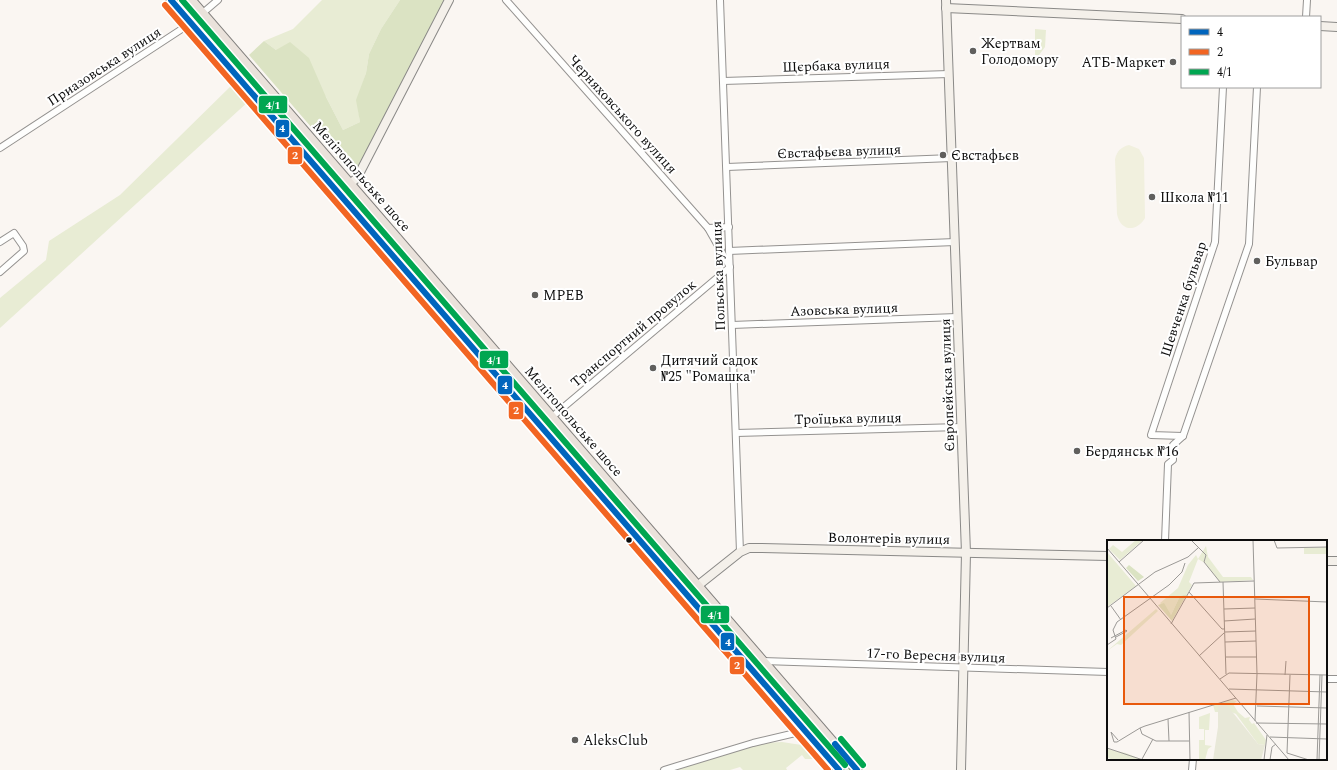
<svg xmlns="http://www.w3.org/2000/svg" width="1337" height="770" viewBox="0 0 1337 770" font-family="Spectral,serif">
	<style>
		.green { fill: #e8ecd4 }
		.forest { fill: #dbe3c3 }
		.pitch { fill: #f1f0de }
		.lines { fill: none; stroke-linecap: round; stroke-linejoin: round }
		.street-casing { stroke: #949290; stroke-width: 8 }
		.secondary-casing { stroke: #8a8987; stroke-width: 10 }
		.primary-casing { stroke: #817f7d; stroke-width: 11 }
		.street { stroke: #fefefd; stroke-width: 6 }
		.secondary { stroke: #f4f0ea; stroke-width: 8 }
		.primary { stroke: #eae2db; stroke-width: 9 }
		.bus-1-casing { stroke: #fff; stroke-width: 9 }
		.bus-2-casing { stroke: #fff; stroke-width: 9 }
		.bus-3-casing { stroke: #fff; stroke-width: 9 }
		.bus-1 { stroke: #0065bd; stroke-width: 6 }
		.bus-2 { stroke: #f26522; stroke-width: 6 }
		.bus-3 { stroke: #00a651; stroke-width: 6 }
		.poi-dot { fill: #605f5d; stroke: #fff; stroke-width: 1.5 }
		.bus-dot { fill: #0d0d0d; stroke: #fff; stroke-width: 1.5 }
		.labels { text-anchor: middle; stroke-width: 4; stroke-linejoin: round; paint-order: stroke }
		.poi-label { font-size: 14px; fill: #0d0d0d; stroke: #fff; text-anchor: start }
		.street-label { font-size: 14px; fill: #0d0d0d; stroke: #fff }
		.inset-road { fill: none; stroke: #9b9996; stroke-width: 1 }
		.view { fill: #e8590c; fill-opacity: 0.15; stroke: #e8590c; stroke-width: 2 }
		.inset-edge { fill: none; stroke: #0d0d0d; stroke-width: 2 }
		.line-badge { stroke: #fff; stroke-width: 1.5 }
		.badge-label { font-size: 11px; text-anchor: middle; font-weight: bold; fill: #fff }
	</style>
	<rect width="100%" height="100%" fill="#faf6f2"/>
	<g class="green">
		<polygon points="176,0 184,0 194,12 194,16 191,16"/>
		<polygon points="322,0 400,0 381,29 369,54 366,73 357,100 360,122 343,130 326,97 276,50 264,41 293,29"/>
		<polygon points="202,23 205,24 261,88 260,92 257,93 200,26"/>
		<polygon points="1035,29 1046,30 1045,47 1039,55 1035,55"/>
		<polygon points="234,83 250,100 0,328 0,298 46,260 49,241 120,195"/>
		<polygon points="265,96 268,97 311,145 341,181 340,185 337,185 262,99"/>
		<polygon points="348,193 352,193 473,334 472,337 470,338 347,197"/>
		<polygon points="483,348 486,348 516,383 516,387 512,388 481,352 481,350"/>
		<polygon points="519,391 523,391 544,415 544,419 540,419 519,395"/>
		<polygon points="548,423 551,424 685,579 685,583 682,583 546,427"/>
		<polygon points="696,593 699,594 809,720 808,724 805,725 694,597 694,595"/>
		<polygon points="824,738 852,770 844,770 821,743 821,739"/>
		<polygon points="782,742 808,746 817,752 817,757 815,759 805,759 802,755 786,768 787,770 743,770 740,767 730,770 676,770 763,743"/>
	</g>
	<polygon class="forest" points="400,0 446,0 356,171 349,171 249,55 264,41 276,50 290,42 309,58 326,97 343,130 360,122 356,100 366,73 369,54 381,29"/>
	<path class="pitch" d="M1129 145 1139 149 1144 158 1145 218C1136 233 1120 231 1117 214L1115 159C1117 151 1121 147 1129 145Z"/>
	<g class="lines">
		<g class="street-casing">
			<g id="street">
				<polyline points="506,0 708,228 729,227"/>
				<polyline points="720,0 740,552"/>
				<polyline points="1306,17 1307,0"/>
				<polyline points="723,81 949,74"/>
				<polyline points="0,148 191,23 218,0"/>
				<polyline points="727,167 952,158"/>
				<polyline points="0,242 14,233 23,246 24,251 0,272"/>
				<polyline points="729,251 955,242"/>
				<polyline points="732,325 957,317"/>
				<polyline points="540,427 730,267 708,228"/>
				<polyline points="736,433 961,427"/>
				<polyline points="1183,436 1151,435 1215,242 1223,87"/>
				<polyline points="1165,541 1168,464 1173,460 1173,445 1183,436 1249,244 1257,87"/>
				<polyline points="763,661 1108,672"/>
				<polyline points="1326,679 1337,679"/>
				<polyline points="664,770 753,743 821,727"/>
				<polyline points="1192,770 1193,759"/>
			</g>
		</g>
		<g class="secondary-casing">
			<g id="secondary">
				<polyline points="946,0 966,553 961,770"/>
				<polyline points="946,8 1182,19"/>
				<polyline points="1320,26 1337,27"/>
				<polyline points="339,193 357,178 449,0"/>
				<polyline points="1326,561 1337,561"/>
				<polyline points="686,595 740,552 749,548 760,548 1108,556"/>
			</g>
		</g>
		<g class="primary-casing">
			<g id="primary">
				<polyline points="171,0 636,537 839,770"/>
				<polyline points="191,0 857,770"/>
			</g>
		</g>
		<use href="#street" class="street"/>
		<use href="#secondary" class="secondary"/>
		<use href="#primary" class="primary"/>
		<g class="bus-1-casing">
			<g id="bus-1">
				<polyline points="171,0 839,770"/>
				<polyline points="835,744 857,770"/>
			</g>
		</g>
		<g class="bus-2-casing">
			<polyline id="bus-2" points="165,5 828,770"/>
		</g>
		<g class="bus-3-casing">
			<g id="bus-3">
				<polyline points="182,0 845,765"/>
				<polyline points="841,739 863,765"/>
			</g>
		</g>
		<use href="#bus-1" class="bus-1"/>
		<use href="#bus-2" class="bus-2"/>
		<use href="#bus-3" class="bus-3"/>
	</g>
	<g class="poi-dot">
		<circle cx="973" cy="51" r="4"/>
		<circle cx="1173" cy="62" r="4"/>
		<circle cx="943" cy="155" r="4"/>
		<circle cx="1152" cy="197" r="4"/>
		<circle cx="1257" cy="261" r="4"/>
		<circle cx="535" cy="295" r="4"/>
		<circle cx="653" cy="368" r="4"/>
		<circle cx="1077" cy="451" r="4"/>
		<circle cx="575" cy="740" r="4"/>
	</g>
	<circle class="bus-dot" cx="629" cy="540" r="3.5"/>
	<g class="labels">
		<g class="poi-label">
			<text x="981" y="48">Жертвам<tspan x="981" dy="16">Голодомору</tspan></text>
			<text x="1165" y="67" text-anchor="end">АТБ-Маркет</text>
			<text x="951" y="160">Євстафьєв</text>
			<text x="1160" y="202">Школа №11</text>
			<text x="1265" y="266">Бульвар</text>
			<text x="543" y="300">МРЕВ</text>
			<text x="661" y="365">Дитячий садок<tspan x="661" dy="16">№25 "Ромашка"</tspan></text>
			<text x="1085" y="456">Бердянськ №16</text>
			<text x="583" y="745">AleksClub</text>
		</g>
		<g class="street-label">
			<text transform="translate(836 65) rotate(-2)" y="5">Щєрбака вулиця</text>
			<text transform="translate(104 66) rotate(-33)" y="5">Приазовська вулиця</text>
			<text transform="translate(623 114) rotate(48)" y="5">Черняховського вулиця</text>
			<text transform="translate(839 151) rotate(-2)" y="5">Євстафьєва вулиця</text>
			<text transform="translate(362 176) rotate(49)" y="5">Мелітопольське шосе</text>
			<text transform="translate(718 276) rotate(-92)" y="5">Польська вулиця</text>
			<text transform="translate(1183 299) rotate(-72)" y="5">Шевченка бульвар</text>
			<text transform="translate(844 309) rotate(-2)" y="5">Азовська вулиця</text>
			<text transform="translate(633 333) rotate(-40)" y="5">Транспортний провулок</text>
			<text transform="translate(947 385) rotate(-92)" y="5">Європейська вулиця</text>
			<text transform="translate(848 418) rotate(-1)" y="5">Троїцька вулиця</text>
			<text transform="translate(574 421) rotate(49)" y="5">Мелітопольське шосе</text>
			<text transform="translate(889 538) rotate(1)" y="5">Волонтерів вулиця</text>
			<text transform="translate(936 655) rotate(2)" y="5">17-го Вересня вулиця</text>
		</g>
	</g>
	<g transform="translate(1107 540)">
		<rect width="220" height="220" fill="#faf6f2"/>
		<path d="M29 0H36L13 20 2 9 6 5 15 12ZM99 6 101 17 116 37H144L146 40 113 42 98 23 91 19 82 42 85 45 80 54 73 56 64 75 53 63 71 48 81 25 89 15 91 19ZM220 7V14H197V8ZM0 12 29 46 0 67ZM49 69 51 71 14 105 10 104 0 111ZM125 160 130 161 126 164 131 172 138 178 143 177 142 180 145 184 147 183 159 200 155 220 158 205 151 204 129 174 111 166V172H108L106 165ZM103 173 102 190H98V205L105 206 101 209 98 220H92V200H97V189H92V177ZM0 209 19 213 36 220H6L0 217Z" fill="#e8ecd4"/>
		<path d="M22 25 37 37 31 41 19 28ZM80 54 65 81 51 65 57 63 64 75 73 56Z" fill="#dbe3c3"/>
		<path d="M119 164 151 204 158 205 154 220H106L111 187V166Z" fill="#e8e8d8"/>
		<path class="inset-road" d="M84 0 99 15 97 22 113 42M146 0 150 134 148 181M167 0 170 8 220 7M0 8 182 220M12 22 37 0M116 42 119 134M82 52 115 89H118M148 59 220 62M4 66 14 80M0 68 48 32 81 17 91 8M117 69 148 68M117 81 148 79M64 84 87 43 147 41M118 92 149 91M4 98 19 90 20 91 9 97M118 102 149 101M0 105 9 99 6 90 10 82 62 45 75 32 78 23M92 116 117 93M119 117H150M178 135 179 121M113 139 122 133 220 135M122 149 220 152M150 166 220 168M82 172 83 220M61 179 62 201M149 183 220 184M33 188 35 194 49 201H82M163 197 220 199M11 200 4 192 7 202H10L33 188 38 186 129 158M0 208 36 220M180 213 183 135M180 213 202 220M35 219 46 199M157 220 160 195M163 220 165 207 169 204M210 220 213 135M212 220 215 135"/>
		<path class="view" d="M17 57H202V164H17Z"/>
		<rect width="220" height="220" class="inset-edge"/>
	</g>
	<g class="line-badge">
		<rect x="258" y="95" width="30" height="19" rx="4" fill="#00a651"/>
		<rect x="275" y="119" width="15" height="19" rx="4" fill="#0065bd"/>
		<rect x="287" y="146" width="16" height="19" rx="4" fill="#f26522"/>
		<rect x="479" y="350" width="30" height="19" rx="4" fill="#00a651"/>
		<rect x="497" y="375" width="16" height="20" rx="4" fill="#0065bd"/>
		<rect x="508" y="401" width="16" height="19" rx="4" fill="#f26522"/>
		<rect x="700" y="605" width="30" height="19" rx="4" fill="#00a651"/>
		<rect x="720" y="632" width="15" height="19" rx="4" fill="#0065bd"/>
		<rect x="729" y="656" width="16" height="19" rx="4" fill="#f26522"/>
	</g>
	<g class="badge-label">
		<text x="273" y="109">4/1</text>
		<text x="282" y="132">4</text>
		<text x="295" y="159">2</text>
		<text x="494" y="364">4/1</text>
		<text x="505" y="389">4</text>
		<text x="516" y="414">2</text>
		<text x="715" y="619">4/1</text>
		<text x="728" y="646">4</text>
		<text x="737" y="669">2</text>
	</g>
	<rect x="1181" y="16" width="140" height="72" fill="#ffffff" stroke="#9e9e9e"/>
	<rect x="1189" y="29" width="20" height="6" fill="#0065bd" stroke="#9e9e9e"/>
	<text x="1217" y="36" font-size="12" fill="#0d0d0d">4</text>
	<rect x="1189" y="49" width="20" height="6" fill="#f26522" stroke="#9e9e9e"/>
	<text x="1217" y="56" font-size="12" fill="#0d0d0d">2</text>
	<rect x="1189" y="69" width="20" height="6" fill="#00a651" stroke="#9e9e9e"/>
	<text x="1217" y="76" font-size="12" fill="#0d0d0d">4/1</text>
</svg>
